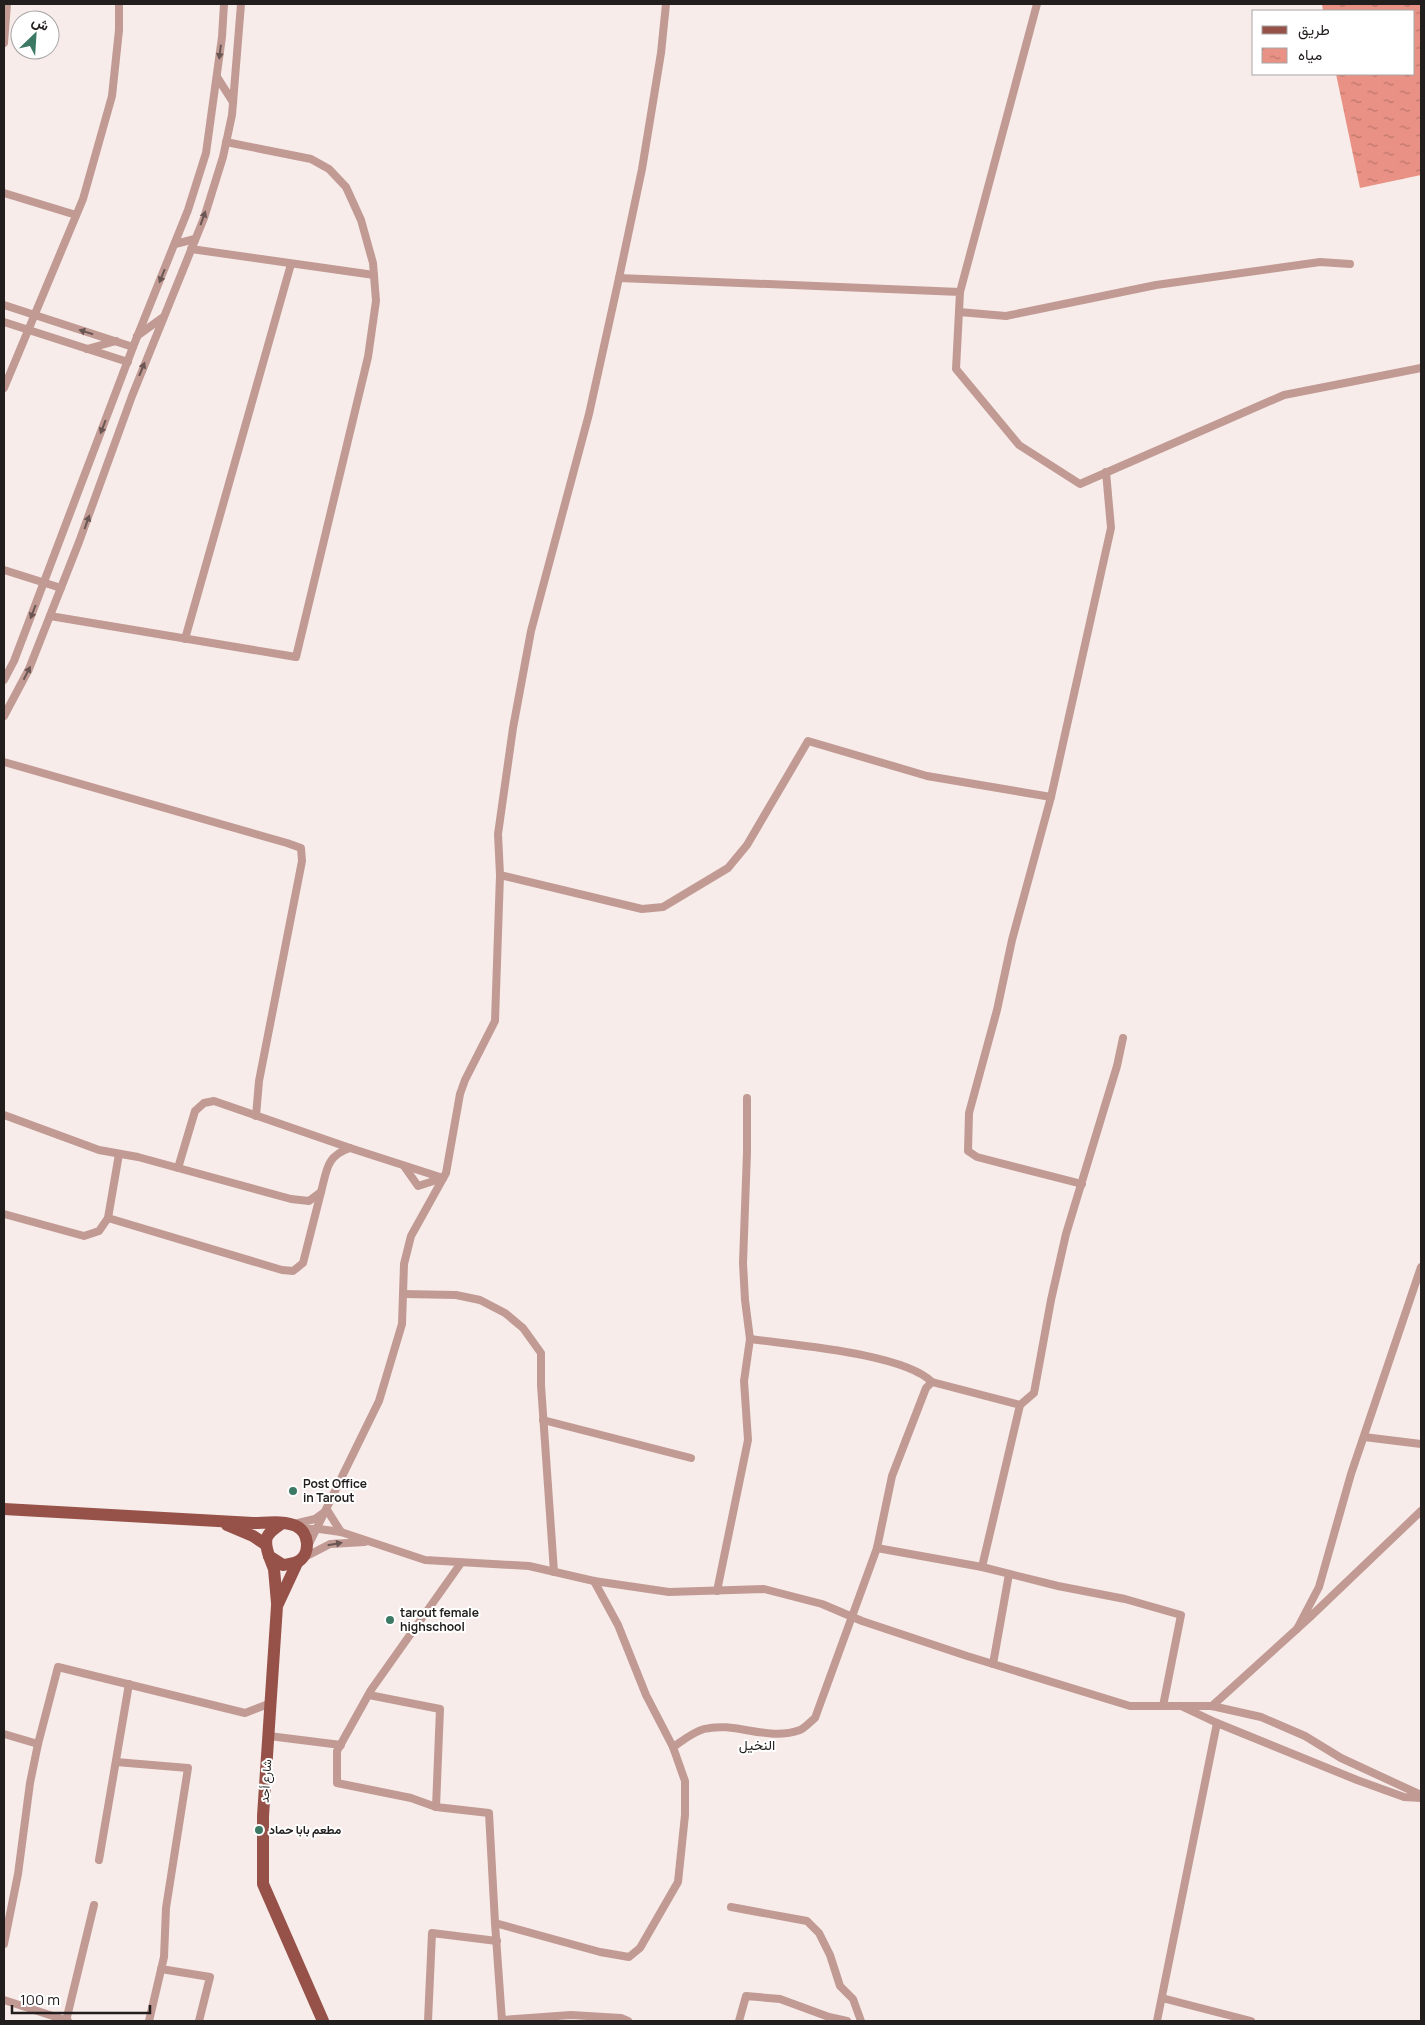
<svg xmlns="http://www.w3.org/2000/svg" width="1425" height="2025" viewBox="0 0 1425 2025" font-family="Manrope,Vazirmatn,sans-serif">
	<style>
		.water { fill: url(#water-ripples) }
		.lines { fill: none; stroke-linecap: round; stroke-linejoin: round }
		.minor { stroke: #c29a94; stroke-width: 8 }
		.primary { stroke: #965249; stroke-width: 12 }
		.oneway { fill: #6a5653 }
		.poi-dot { fill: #3c7965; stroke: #fff; stroke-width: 2 }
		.labels { text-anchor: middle; stroke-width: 4; stroke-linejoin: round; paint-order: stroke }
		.poi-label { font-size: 12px; font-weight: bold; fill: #221e1d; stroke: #fff; text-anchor: start }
		.street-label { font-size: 12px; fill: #221e1d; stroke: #fff }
		.neighbourhood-label { font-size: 14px; fill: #221e1d; stroke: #fff }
	</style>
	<defs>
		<pattern id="water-ripples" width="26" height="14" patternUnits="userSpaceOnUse" patternTransform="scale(1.25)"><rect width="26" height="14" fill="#e99184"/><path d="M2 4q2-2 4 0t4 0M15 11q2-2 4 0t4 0" fill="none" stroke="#bc766b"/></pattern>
	</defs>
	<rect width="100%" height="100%" fill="#f7ecea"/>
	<polygon class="water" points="1322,4 1421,4 1421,175 1360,188 1336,74 1414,74 1414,11 1323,11"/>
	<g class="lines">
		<g class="minor">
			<polyline points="4,43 7,4"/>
			<polyline points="217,77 233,102"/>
			<polyline points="4,193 76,215"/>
			<polyline points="175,244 195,239"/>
			<polyline points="191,249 374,275"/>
			<polyline points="619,278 960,292 956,369 1019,445 1080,484 1284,395 1421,368"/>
			<polyline points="960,292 1037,4"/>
			<polyline points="4,305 133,347"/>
			<polyline points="959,312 1006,316 1156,285 1320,262 1350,264"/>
			<polyline points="4,322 128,362"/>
			<polyline points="137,336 162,318"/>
			<polyline points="87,349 116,341"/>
			<polyline points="4,388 83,199 112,96 119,30 119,4"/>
			<polyline points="4,570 61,588"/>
			<polyline points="50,616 296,657 368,357 376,301 373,263 361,220 346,187 329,169 311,159 226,142"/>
			<polyline points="185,639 291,264"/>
			<polyline points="4,680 14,661 133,347 188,210 206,153 222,37 224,4"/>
			<polyline points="4,716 29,669 79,542 132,396 204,218 223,157 232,115 241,4"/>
			<polyline points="4,762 287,843 301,848 302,861 259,1081 256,1116"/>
			<polyline points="1051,797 1012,940 997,1010 969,1113 968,1151 977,1157 1082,1184"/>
			<polyline points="500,875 642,909 663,907 728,868 747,845 808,741 927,776 1051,797 1111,528 1106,472"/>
			<path d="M4 1115 99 1150 138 1157 291 1199 309 1201 321 1192C327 1170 326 1156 350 1148L443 1178"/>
			<polyline points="404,1166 418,1186 443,1178"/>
			<polyline points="178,1168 195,1111 204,1103 214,1101 350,1148"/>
			<polyline points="4,1214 84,1236 99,1231 108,1218 119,1154"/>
			<polyline points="108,1218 282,1270 293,1271 303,1263 321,1192"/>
			<polyline points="403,1294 456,1295 480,1300 505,1313 523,1328 541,1353 541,1385 554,1572"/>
			<path d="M750 1339C792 1345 903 1353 932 1382"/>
			<polyline points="1020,1405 1034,1393 1051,1300 1066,1234 1117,1066 1123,1038"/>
			<polyline points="543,1420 691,1458"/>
			<polyline points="1364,1437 1421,1444"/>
			<polyline points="327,1510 341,1532"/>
			<polyline points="294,1524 315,1519 326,1511"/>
			<polyline points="301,1529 319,1529 341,1532 425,1560 529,1566 594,1581 669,1592 764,1589 822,1604 862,1621 967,1656 1130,1706 1212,1706 1261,1717 1305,1736 1341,1758 1421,1795"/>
			<polyline points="308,1546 379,1401 402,1324 404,1264 411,1236 446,1173 460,1094 465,1080 495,1021 500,875 498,834 513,728 531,631 589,414 619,278 642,169 661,53 666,4"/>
			<polyline points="877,1548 982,1567"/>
			<polyline points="303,1558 330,1544 365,1542"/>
			<polyline points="461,1563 371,1690 337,1751 337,1783 411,1798 436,1807 489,1813 495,1923 600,1952 629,1957 640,1948 678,1882 685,1815 685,1781 673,1747 646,1695 618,1625 594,1581"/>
			<polyline points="717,1591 748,1440 744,1381 750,1339 745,1300 743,1263 747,1152 747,1098"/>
			<polyline points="1297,1629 1319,1587 1351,1474 1421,1267"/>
			<polyline points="993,1664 1009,1574"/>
			<polyline points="369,1695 440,1709 436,1807"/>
			<polyline points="1212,1706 1309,1618 1421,1511"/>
			<polyline points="1217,1723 1357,1780 1404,1797 1421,1798"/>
			<polyline points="4,1734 38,1744"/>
			<polyline points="269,1736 341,1745"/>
			<path d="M673 1747C682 1741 693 1732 704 1729 736 1721 767 1742 800 1730 805 1728 810 1722 815 1718L877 1548 892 1476 926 1388 932 1382 1020 1405 982 1567 1058 1586 1125 1599 1181 1615 1163 1706"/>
			<polyline points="116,1762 188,1768 166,1908 164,1957 149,2021"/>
			<polyline points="99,1860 129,1684"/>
			<polyline points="731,1907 807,1921 819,1933 830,1955 840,1986 853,1999 861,2021"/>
			<polyline points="495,1923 502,2021"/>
			<polyline points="4,1944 18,1874 30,1783 38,1744 58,1667 245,1713 271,1703"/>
			<polyline points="161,1969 210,1977 199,2021"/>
			<polyline points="1162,1998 1251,2021"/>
			<polyline points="4,2000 68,2021"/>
			<polyline points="502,2020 571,2015 621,2018 628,2021"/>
			<polyline points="66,2021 94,1905"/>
			<polyline points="428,2021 432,1933 497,1941"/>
			<polyline points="739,2021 746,1996 780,1999 829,2017 847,2021"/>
			<polyline points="1157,2021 1217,1723 1181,1706"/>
		</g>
		<g class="primary">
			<path d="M4 1509 253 1523C265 1523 285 1520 296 1526 309 1532 311 1553 299 1561 294 1564 288 1564 283 1565L269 1556C263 1538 266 1534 281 1524"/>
			<polyline points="227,1525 253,1536 265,1544"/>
			<polyline points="269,1556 274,1569 277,1603"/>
			<polyline points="297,1563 277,1606 263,1816 263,1884 323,2021"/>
		</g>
	</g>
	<defs><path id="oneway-solid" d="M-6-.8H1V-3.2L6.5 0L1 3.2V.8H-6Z" transform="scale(1.25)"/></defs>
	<g class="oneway">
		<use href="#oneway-solid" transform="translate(220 52) rotate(97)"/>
		<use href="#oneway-solid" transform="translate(203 218) rotate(-70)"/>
		<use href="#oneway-solid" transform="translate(162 276) rotate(112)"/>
		<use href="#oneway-solid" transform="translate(86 332) rotate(-162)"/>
		<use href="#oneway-solid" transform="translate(142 369) rotate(-68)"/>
		<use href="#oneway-solid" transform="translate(103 427) rotate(111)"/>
		<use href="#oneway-solid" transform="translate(87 522) rotate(-70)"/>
		<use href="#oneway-solid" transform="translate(33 612) rotate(111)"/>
		<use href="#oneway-solid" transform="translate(27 673) rotate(-63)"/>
		<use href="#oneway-solid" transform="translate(335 1544) rotate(-10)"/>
	</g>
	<g class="poi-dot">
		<circle cx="293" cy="1491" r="5"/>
		<circle cx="390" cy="1620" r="5"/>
		<circle cx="259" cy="1830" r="5"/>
	</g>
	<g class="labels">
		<g class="poi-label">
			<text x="303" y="1488">Post Office<tspan x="303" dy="14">in Tarout</tspan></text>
			<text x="400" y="1617">tarout female<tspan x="400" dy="14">highschool</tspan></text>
			<text x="269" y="1834">مطعم بابا حماد</text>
		</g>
		<g class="street-label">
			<text transform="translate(266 1781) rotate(-86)" y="4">شارع أحد</text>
		</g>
		<g class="neighbourhood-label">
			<text x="757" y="1750">النخيل</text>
		</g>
	</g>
	<rect width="1425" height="2025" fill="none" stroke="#221e1d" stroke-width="10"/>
	<rect x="1252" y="10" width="162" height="65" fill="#ffffff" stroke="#a7a5a5"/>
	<rect x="1262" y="26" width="25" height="8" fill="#965249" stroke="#a7a5a5"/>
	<text x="1298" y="35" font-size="15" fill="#221e1d">طريق</text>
	<rect x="1262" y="48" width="25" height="15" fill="url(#water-ripples)" stroke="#a7a5a5"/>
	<text x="1298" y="60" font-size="15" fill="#221e1d">مياه</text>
	<g transform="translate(35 35) rotate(25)"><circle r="24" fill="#ffffff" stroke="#a7a5a5"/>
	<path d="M0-4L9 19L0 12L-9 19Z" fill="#3c7965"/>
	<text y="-8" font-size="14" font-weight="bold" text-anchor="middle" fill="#221e1d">ش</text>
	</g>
	<path d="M12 2005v8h138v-8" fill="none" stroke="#221e1d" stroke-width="2.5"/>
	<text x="20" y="2005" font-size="15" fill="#221e1d" stroke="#ffffff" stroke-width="4" paint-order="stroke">100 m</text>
</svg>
